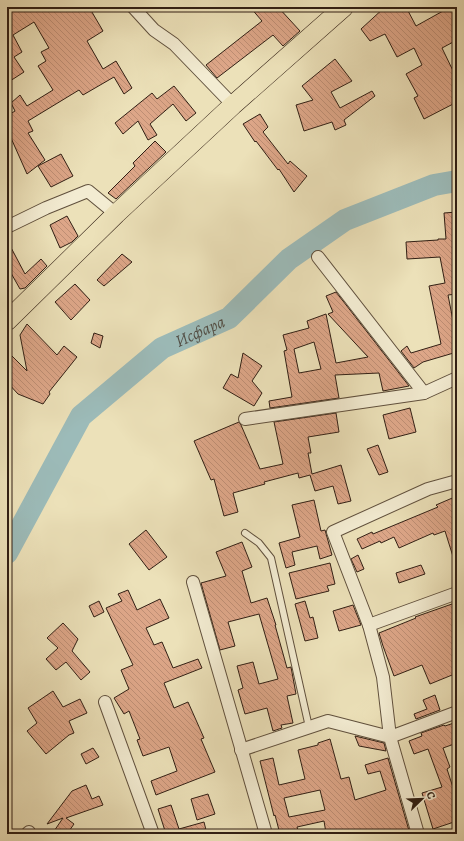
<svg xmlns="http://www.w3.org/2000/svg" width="464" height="841" viewBox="0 0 464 841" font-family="Alegreya,serif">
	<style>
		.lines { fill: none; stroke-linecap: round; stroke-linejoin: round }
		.river { stroke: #9cbbb9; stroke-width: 22 }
		.building { fill: url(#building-back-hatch); stroke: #311f14; fill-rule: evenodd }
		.service-casing { stroke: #60503d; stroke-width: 8 }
		.minor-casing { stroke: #60503d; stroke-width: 14 }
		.primary-casing { stroke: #311f14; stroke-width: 20 }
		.service { stroke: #f3ecd2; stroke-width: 6 }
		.minor { stroke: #f3ecd2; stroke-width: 12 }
		.primary { stroke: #ece1b9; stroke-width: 19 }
		.labels { text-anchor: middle; stroke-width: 3.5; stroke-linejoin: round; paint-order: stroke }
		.water-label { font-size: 17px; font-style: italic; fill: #514e46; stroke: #f3ecd2 }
	</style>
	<defs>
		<pattern id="building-back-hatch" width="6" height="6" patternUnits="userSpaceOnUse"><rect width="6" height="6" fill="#dda688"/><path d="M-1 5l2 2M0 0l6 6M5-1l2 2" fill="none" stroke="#be8e74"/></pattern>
	</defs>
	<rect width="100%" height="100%" fill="#ece1b9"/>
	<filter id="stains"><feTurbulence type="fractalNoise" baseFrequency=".005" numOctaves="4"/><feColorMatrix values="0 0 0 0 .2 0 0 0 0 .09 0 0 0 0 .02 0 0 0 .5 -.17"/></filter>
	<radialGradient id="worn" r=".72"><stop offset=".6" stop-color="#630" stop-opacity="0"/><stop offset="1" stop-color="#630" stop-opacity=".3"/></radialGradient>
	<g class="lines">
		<path class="river" id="s1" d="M7 553 81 416 162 348 229 318 289 259 345 220 434 185 457 181"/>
	</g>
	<g class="building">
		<polygon points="7,7 89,7 103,31 87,41 103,69 116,61 132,88 124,94 114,77 83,95 79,90 28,121 33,131 28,133 45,160 27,174 7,129 7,116 15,111 11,103 20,95 27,106 53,90 38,66 46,61 41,52 49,48 34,22 13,35 22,52 14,57 24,72 7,83"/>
		<polygon points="250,7 278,7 300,31 283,46 273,35 217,78 206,65 262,21"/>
		<polygon points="385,7 406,7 416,26 443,11 457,7 457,40 442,48 457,79 457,102 424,119 414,98 418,96 406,74 422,65 414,48 397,57 385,34 370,41 361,29"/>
		<polygon points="335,59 352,81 331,92 340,108 372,91 375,96 344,120 346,125 335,130 332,122 304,131 296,105 313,100 302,86"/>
		<polygon points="174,86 196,113 186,121 173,104 150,124 157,135 148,140 138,121 123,134 115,123 152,93 157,99"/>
		<polygon points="260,114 268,127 263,132 288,164 290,161 307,176 294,192 279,169 278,170 256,141 255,142 243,124"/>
		<polygon points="155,141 166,152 116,199 108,193 135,166 133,163"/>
		<polygon points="61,154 73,176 51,187 38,166"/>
		<polygon points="457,212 457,250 453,250 457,269 457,294 448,295 456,336 453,336 457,352 423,362 414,368 401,351 407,346 411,353 441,344 429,286 445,283 440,257 407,259 406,242 438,240 438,239 446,239 444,213"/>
		<polygon points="67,216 78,236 72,242 60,248 50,225"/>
		<polygon points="7,240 25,274 41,259 47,266 25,288 20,289 7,266"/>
		<polygon points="122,254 132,262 104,286 97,280"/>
		<polygon points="75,284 90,300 71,320 55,302"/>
		<path d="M336 292 409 386 383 391 379 373 335 375 339 398 270 408 269 401 292 397 284 351 287 350 283 335 309 328 307 321 326 314 336 363 368 357 328 314 333 312 326 296ZM314 342 321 369 299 373 294 349Z"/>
		<polygon points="27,324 57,355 64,346 77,357 49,392 50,394 43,404 18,394 7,382 7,351 27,371 20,335"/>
		<polygon points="94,333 103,336 100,348 91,343"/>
		<polygon points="243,353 262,366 252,381 262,393 254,406 223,388 231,374 238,378"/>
		<polygon points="410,408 416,432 389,439 383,415"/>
		<polygon points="336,413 339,432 308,437 311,453 308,453 312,474 341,465 351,501 338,504 333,486 315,491 310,475 299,478 298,473 264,482 265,484 233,493 238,512 224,516 214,479 211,480 194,441 239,422 241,425 260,469 283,464 274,422"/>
		<polygon points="378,445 388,472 379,475 367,449"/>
		<polygon points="457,496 457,562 455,563 445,531 434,535 433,533 399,548 394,537 381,543 380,541 362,549 357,539 372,532 373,534 438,507 436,505"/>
		<polygon points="314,500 321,531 325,530 332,555 320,559 317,546 292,552 295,565 286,568 279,543 300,537 292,505"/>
		<polygon points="146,530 167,557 149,570 129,544"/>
		<polygon points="242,542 252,567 242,571 251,603 267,598 276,625 275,625 287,668 291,667 296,694 287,696 293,723 281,725 282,728 273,731 267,708 245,714 238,690 243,688 237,666 253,662 259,684 278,679 259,614 228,622 235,646 220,650 201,583 226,576 216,552"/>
		<polygon points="358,555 364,569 357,572 351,559"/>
		<polygon points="330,563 335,584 327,586 329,591 296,599 289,573"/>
		<polygon points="421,565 425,574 399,583 396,573"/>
		<polygon points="128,590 137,610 160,599 169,618 146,628 154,645 162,642 173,668 198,659 202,668 164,683 174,708 188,702 204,738 201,739 215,772 156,795 151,781 177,771 169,747 143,756 137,740 140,739 129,711 124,714 114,698 129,689 121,670 133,665 106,608 122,601 118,594"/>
		<polygon points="99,601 104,612 94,617 89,606"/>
		<polygon points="305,601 310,618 313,617 318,638 305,641 295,604"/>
		<polygon points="452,604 454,608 457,606 457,673 430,684 422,665 394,676 383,646 379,633 416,618 415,617"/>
		<polygon points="353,605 361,625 339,631 333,611"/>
		<polygon points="63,623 78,639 72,651 90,672 81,680 66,662 56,670 46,659 58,648 47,638"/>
		<polygon points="53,691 63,707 80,699 87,713 69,721 74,733 69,735 46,754 27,731 37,723 28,708"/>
		<polygon points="435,695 440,710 416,719 414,714 427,709 423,700"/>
		<polygon points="457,722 457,743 443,748 450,767 447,769 457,800 457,821 433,829 422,793 442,787 428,749 414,754 409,741 422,736 421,733 444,725 445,726"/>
		<polygon points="355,736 384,743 386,751 359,746"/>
		<path d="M330 739 341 779 349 777 355 800 386 790 380 771 368 774 365 765 388 758 410 834H338L337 830 326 833 324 821 297 827 299 834H280L275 815 274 816 260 761 273 758 279 785 305 779 298 750 318 745V743ZM320 790 325 810 289 817 284 798Z"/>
		<polygon points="93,748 99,757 86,764 81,754"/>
		<polygon points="86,785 92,799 99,796 103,805 66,818 74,824 67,834 52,834 63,818 47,824 72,791"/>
		<polygon points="208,794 215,814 197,820 191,799"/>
		<polygon points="171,805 179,829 204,822 207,834 166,834 158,809"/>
	</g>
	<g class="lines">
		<g class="service-casing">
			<polyline id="service" points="245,533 259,543 271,558 309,727"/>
		</g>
		<g class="minor-casing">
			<g id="minor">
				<polyline points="133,7 154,30 174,44 233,105"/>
				<polyline points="7,227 46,208 88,191 116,214"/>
				<polyline points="318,257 424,393"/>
				<polyline points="245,419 424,393 457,378"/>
				<polyline points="457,481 428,489 333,532 369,625 383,677 390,737 457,712"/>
				<polyline points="193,582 266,834"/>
				<polyline points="369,625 457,593"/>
				<polyline points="105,702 153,834"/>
				<polyline points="241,750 328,721 390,737 418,834"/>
				<polyline points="27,834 29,832"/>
			</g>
		</g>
		<g class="primary-casing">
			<polyline id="primary" points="7,321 116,214 233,105 344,7"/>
		</g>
		<use href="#service" class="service"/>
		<use href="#minor" class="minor"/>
		<use href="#primary" class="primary"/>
	</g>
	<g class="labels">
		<g class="water-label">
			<text dy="6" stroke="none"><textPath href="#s1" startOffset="303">Исфара</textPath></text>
		</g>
	</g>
	<rect width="464" height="841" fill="none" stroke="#ece1b9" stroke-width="24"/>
	<rect x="8" y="8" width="448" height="825" fill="none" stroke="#311f14" stroke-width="2"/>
	<rect x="12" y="12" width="440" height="817" fill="none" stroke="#311f14"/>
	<g transform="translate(422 799) rotate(67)" stroke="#f3ecd2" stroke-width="3" paint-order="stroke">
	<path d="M0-3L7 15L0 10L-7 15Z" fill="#311f14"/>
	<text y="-6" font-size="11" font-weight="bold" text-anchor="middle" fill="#311f14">С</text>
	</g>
	<rect width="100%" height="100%" filter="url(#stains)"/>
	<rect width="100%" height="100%" fill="url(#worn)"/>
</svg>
